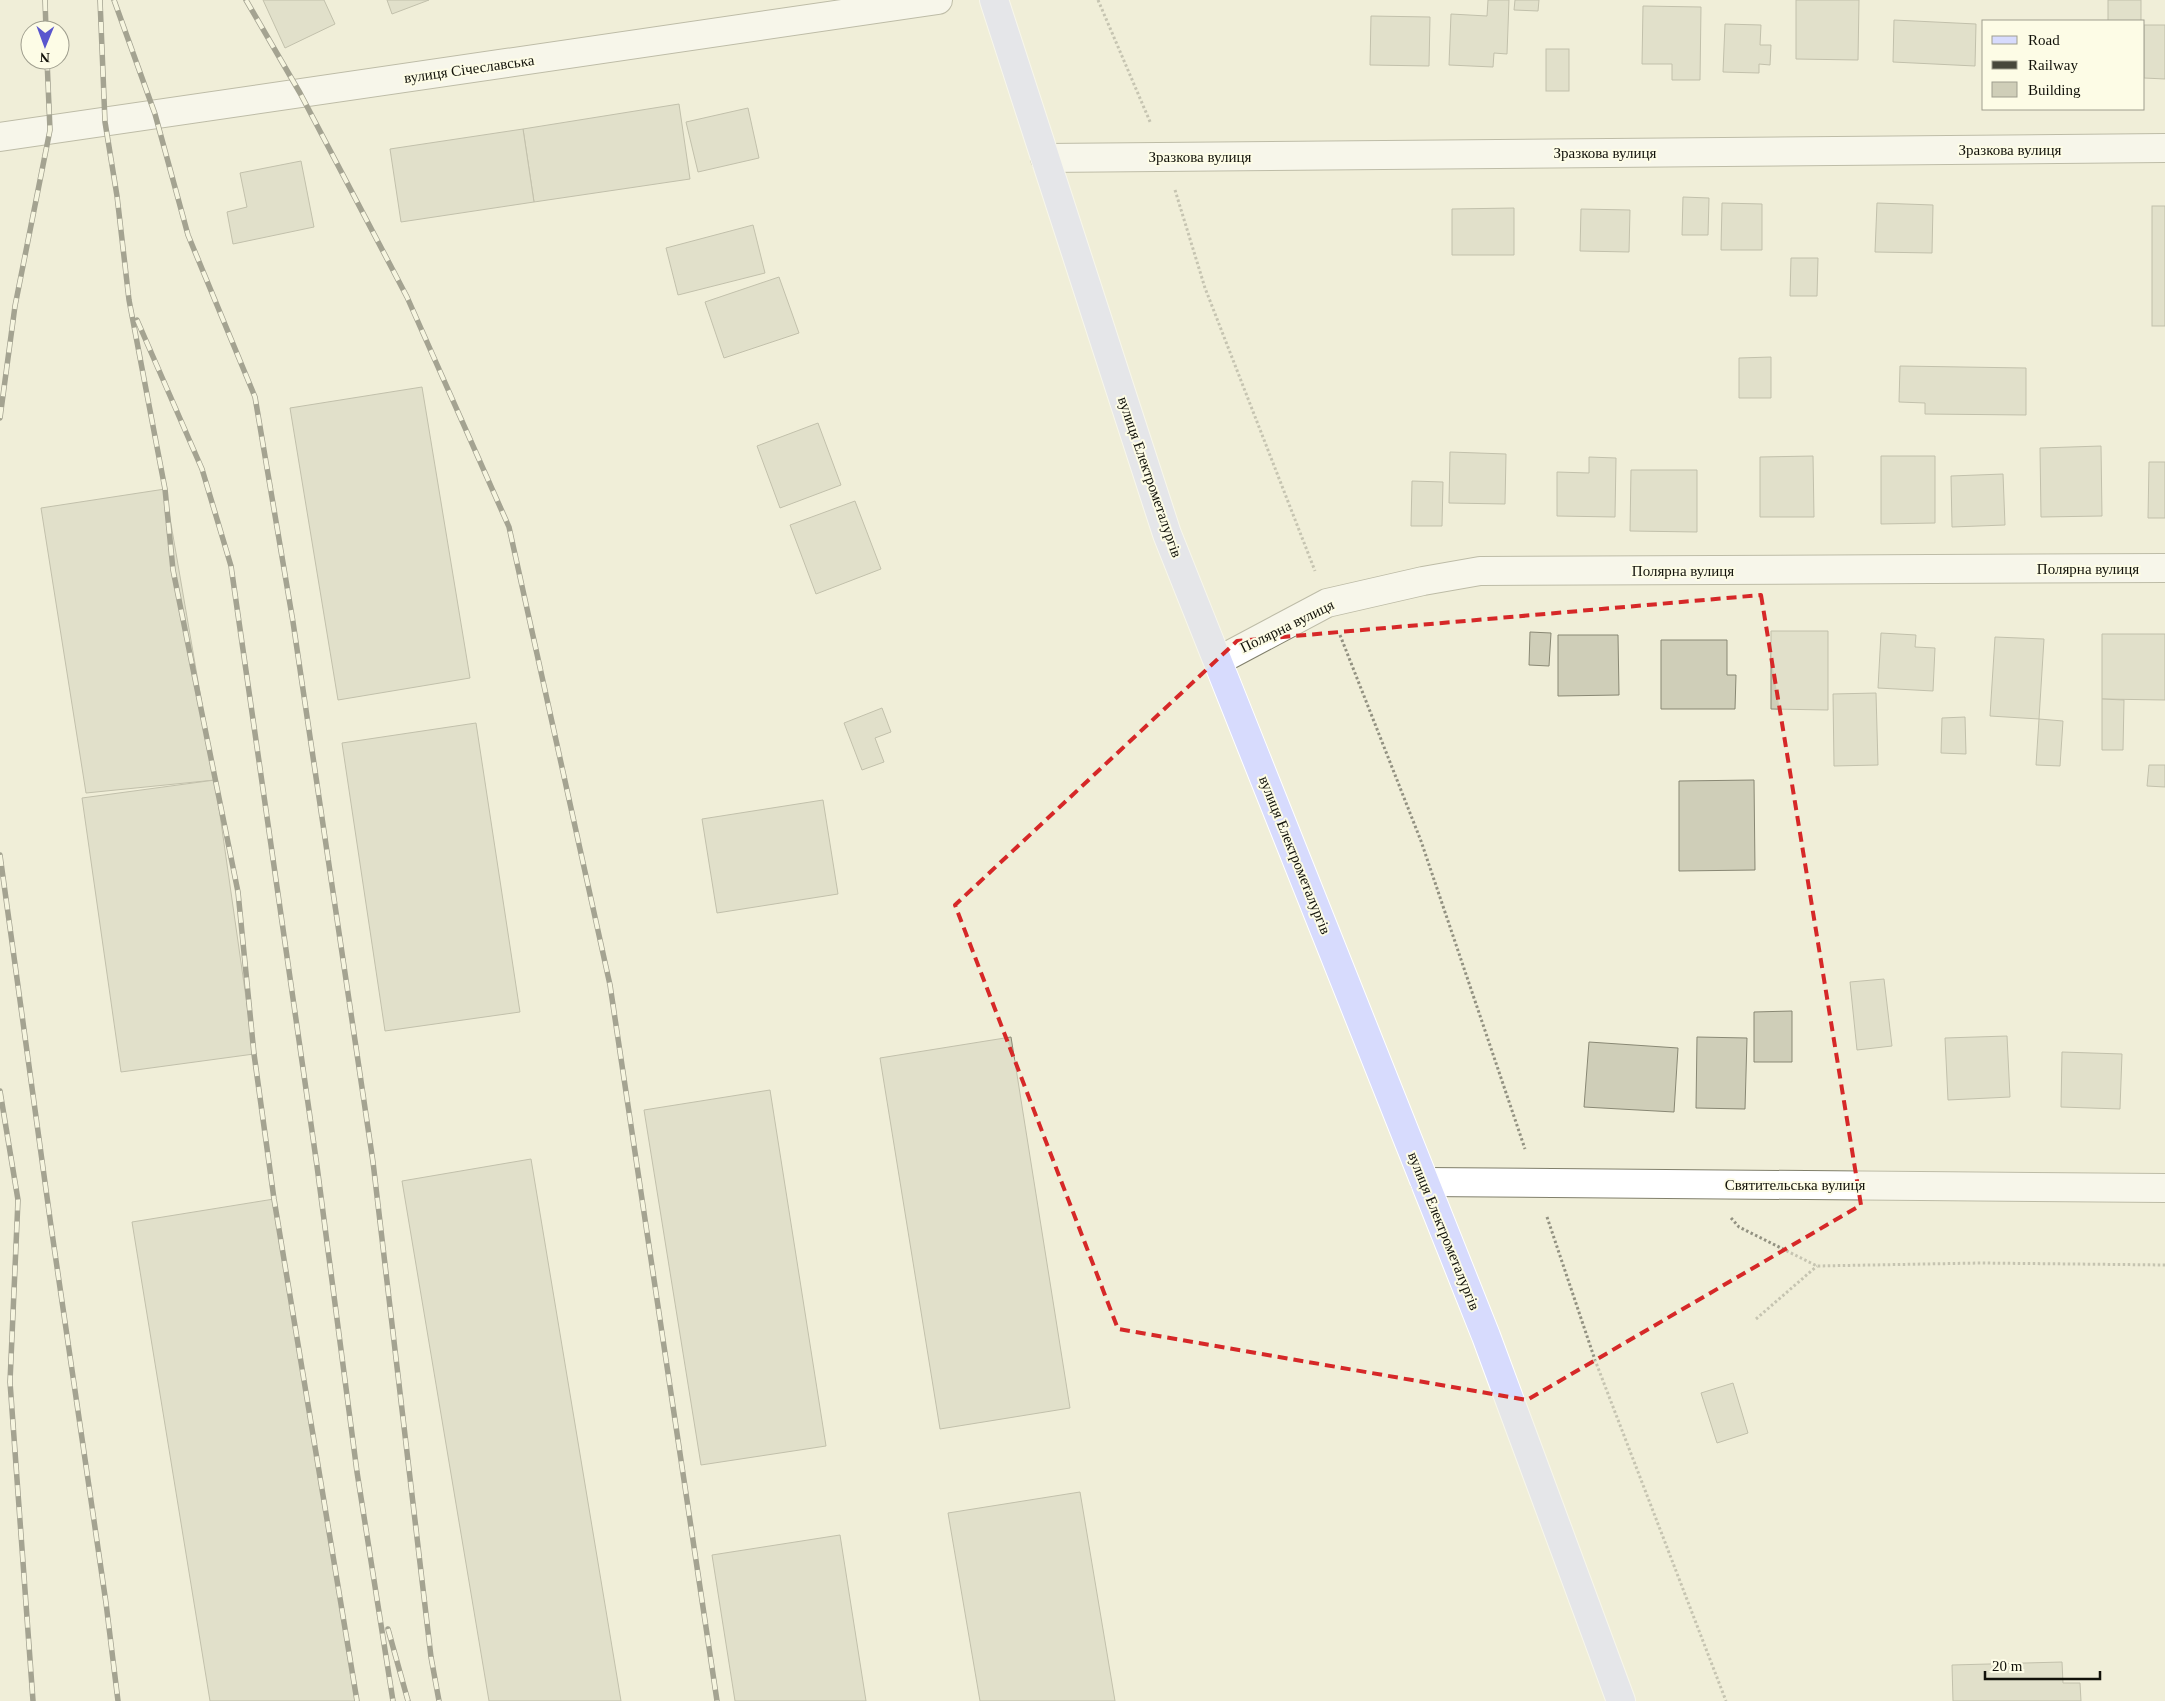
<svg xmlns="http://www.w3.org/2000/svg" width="2165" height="1701" viewBox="0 0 2165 1701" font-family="'Times New Roman',serif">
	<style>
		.building { fill: #cfceb8; stroke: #898874 }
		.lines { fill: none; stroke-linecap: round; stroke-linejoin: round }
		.minor-casing { stroke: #807f6b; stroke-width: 30 }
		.major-casing { stroke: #fff; stroke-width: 30 }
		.path { stroke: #929181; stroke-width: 3; stroke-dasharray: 2.5 2.5; stroke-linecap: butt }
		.minor { stroke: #fff; stroke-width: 28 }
		.major { stroke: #d7dbfd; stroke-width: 28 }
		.rail-casing { stroke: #47473b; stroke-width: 5.5 }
		.rail { stroke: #fdfce6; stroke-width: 4; stroke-dasharray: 11; stroke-linecap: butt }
		.marked { fill: none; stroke: #d62828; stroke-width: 4; stroke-dasharray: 10 6; stroke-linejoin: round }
		.labels { text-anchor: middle; stroke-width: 4; stroke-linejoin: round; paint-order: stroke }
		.street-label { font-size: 15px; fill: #12120a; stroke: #fdfce6 }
	</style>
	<rect width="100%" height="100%" fill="#f0eed8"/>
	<g class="building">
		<polygon points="263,0 324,0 335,24 285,48"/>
		<polygon points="387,0 429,0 392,14"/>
		<polygon points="1488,0 1509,0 1507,54 1494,53 1493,67 1449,65 1451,14 1487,16"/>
		<polygon points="1515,0 1539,0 1538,11 1514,10"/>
		<polygon points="1796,0 1859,0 1858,60 1796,59"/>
		<rect x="2108" y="0" width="33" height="21"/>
		<polygon points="1643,6 1701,7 1700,80 1672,80 1672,64 1642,64"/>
		<polygon points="1371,16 1430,17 1429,66 1370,65"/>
		<polygon points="1894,20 1976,24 1975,66 1893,62"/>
		<polygon points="1725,24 1761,25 1760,45 1771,45 1770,65 1759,64 1759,73 1723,72"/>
		<polygon points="2144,25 2165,25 2165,79 2144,78"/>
		<rect x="1546" y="49" width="23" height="42"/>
		<polygon points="679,104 690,179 534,202 523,129"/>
		<polygon points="748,108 759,158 698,172 686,122"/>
		<polygon points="523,129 534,202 401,222 390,149"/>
		<polygon points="301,161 314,227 233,244 227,212 247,207 240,173"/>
		<polygon points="1683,197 1709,198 1708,235 1682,235"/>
		<polygon points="1722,203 1762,204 1762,250 1721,250"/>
		<polygon points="1877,203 1933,205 1932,253 1875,252"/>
		<rect x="2152" y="206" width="13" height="120"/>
		<polygon points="1514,208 1514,255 1452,255 1452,209"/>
		<polygon points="1581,209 1630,210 1629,252 1580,251"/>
		<polygon points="753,225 765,273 678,295 666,248"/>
		<polygon points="1791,258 1818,258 1817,296 1790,296"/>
		<polygon points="779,277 799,333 724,358 705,302"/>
		<polygon points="1771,357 1771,398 1739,398 1739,358"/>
		<polygon points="1900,366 2026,368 2026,415 1925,414 1925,403 1899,402"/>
		<polygon points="422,387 470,678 338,700 290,408"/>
		<polygon points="818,423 841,485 780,508 757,446"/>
		<polygon points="2101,446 2102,516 2041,517 2040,448"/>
		<polygon points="1450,452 1506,454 1505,504 1449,503"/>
		<polygon points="1813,456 1814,517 1760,517 1760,457"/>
		<polygon points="1881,456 1935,456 1935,523 1881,524"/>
		<polygon points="1589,457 1616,458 1615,517 1557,516 1557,472 1589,473"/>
		<polygon points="2149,462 2165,462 2165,518 2148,518"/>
		<polygon points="1631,470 1697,470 1697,532 1630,531"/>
		<polygon points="2003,474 2005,525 1952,527 1951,476"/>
		<polygon points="1412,481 1443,482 1442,526 1411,526"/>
		<polygon points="165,489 215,780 86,793 41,508"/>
		<polygon points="855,501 881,569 816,594 790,525"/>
		<polygon points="1771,631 1828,631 1828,710 1771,709"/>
		<polygon points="1530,632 1551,633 1549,666 1529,665"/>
		<polygon points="1881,633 1916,635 1915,647 1935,648 1933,691 1878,688"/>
		<polygon points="2102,634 2165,634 2165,700 2102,699"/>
		<polygon points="1558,635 1618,635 1619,695 1558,696"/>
		<polygon points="1995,637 2044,639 2039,719 1990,716"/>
		<polygon points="1661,640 1727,640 1727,675 1736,675 1735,709 1661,709"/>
		<polygon points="1876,693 1878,765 1834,766 1833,694"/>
		<polygon points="2102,699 2124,700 2123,750 2102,750"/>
		<polygon points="882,708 891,732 875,738 884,762 862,770 844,723"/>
		<polygon points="1965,717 1966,754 1941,753 1942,718"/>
		<polygon points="2039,719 2063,721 2060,766 2036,765"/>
		<polygon points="476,723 520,1012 385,1031 342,743"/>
		<polygon points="2149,765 2165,765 2165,787 2147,786"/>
		<polygon points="215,780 254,1054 121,1072 82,798"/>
		<polygon points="1754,780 1755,870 1679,871 1679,781"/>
		<polygon points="823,800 838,894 717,913 702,819"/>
		<polygon points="1884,979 1892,1046 1857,1050 1850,982"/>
		<polygon points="1792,1011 1792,1062 1754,1062 1754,1012"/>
		<polygon points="2007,1036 2010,1097 1948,1100 1945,1038"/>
		<polygon points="1011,1037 1070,1408 940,1429 880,1058"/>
		<polygon points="1697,1037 1747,1038 1745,1109 1696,1108"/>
		<polygon points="1589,1042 1678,1048 1674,1112 1584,1107"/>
		<polygon points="2062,1052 2122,1054 2120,1109 2061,1107"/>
		<polygon points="770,1090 826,1446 701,1465 644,1110"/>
		<polygon points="531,1159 621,1701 489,1701 402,1181"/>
		<polygon points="274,1199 357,1701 210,1701 132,1222"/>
		<polygon points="1733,1383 1748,1433 1717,1443 1701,1393"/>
		<polygon points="1080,1492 1115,1701 980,1701 948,1513"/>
		<polygon points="840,1535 866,1701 735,1701 712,1555"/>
		<polygon points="2062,1662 2063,1683 2080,1683 2081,1701 1953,1701 1952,1665"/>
	</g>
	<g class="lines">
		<g class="minor-casing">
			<g id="minor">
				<polyline points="0,137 938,0"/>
				<polyline points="1045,158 2165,148"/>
				<polyline points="1218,661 1327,603 1423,581 1480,571 2165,568"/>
				<polyline points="1425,1182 2165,1188"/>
			</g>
		</g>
		<g class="major-casing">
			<polyline id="major" points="994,0 1167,534 1486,1336 1621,1701"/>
		</g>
		<g class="path">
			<polyline points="1098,0 1151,124"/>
			<polyline points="1175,190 1205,288 1315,571"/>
			<polyline points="1340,635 1421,841 1525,1149"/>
			<polyline points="1547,1217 1595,1360 1726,1701"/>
			<polyline points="1731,1218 1739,1227 1817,1266 1980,1263 2165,1265"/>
			<polyline points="1756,1319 1817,1266"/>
		</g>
		<use href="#minor" class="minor"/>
		<use href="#major" class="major"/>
		<g class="rail-casing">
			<g id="rail">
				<polyline points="45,0 46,30"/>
				<polyline points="100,0 105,122 117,196 129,300 165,489 173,570 238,892 254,1054 274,1199 357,1701"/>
				<polyline points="114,0 155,114 188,235 255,397 293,622 373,1162 431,1657 439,1701"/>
				<polyline points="246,0 300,93 407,297 509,527 610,985 717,1701"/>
				<polyline points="137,320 202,469 231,566 317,1166 357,1472 393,1701"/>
				<polyline points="0,418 15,306 50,130 47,60"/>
				<polyline points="0,855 51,1226 106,1603 118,1701"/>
				<polyline points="0,1091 18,1200 10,1382 33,1701"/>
				<polyline points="388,1629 408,1701"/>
			</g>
		</g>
		<use href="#rail" class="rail"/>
	</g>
	<path d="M0 0H2165V1701H0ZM1761 595 1861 1205 1527 1400 1118 1329 955 905 1237 641Z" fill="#f0eed8" fill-opacity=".55" fill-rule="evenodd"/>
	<path class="marked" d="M1761 595 1861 1205 1527 1400 1118 1329 955 905 1237 641Z"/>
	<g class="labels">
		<g class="street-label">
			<text transform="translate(469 69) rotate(-8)" y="5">вулиця Січеславська</text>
			<text x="2010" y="155">Зразкова вулиця</text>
			<text x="1605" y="158">Зразкова вулиця</text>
			<text x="1200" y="162">Зразкова вулиця</text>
			<text transform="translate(1150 477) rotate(71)" y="5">вулиця Електрометалургів</text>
			<text x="2088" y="574">Полярна вулиця</text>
			<text x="1683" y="576">Полярна вулиця</text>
			<text transform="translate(1287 626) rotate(-26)" y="5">Полярна вулиця</text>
			<text transform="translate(1295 855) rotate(68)" y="5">вулиця Електрометалургів</text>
			<text x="1795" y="1190">Святительська вулиця</text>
			<text transform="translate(1444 1231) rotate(68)" y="5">вулиця Електрометалургів</text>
		</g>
	</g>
	<rect x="1982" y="20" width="162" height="90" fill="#fdfce6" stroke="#9f9e8e"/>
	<rect x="1992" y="36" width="25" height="8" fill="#d7dbfd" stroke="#9f9e8e"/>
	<text x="2028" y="45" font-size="15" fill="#12120a">Road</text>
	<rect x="1992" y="61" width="25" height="8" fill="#47473b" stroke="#9f9e8e"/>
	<text x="2028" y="70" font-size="15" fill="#12120a">Railway</text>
	<rect x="1992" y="82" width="25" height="15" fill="#cfceb8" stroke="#9f9e8e"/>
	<text x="2028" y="95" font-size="15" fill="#12120a">Building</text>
	<g transform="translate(45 45) rotate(181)"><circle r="24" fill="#fdfce6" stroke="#9f9e8e"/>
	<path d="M0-4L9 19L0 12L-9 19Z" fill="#5a56ce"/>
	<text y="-8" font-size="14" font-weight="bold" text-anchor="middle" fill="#12120a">N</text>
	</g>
	<path d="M1985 1671v8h115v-8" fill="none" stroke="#12120a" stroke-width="2.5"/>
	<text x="1992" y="1671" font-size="15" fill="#12120a" stroke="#fdfce6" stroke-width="4" paint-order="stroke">20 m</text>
</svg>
